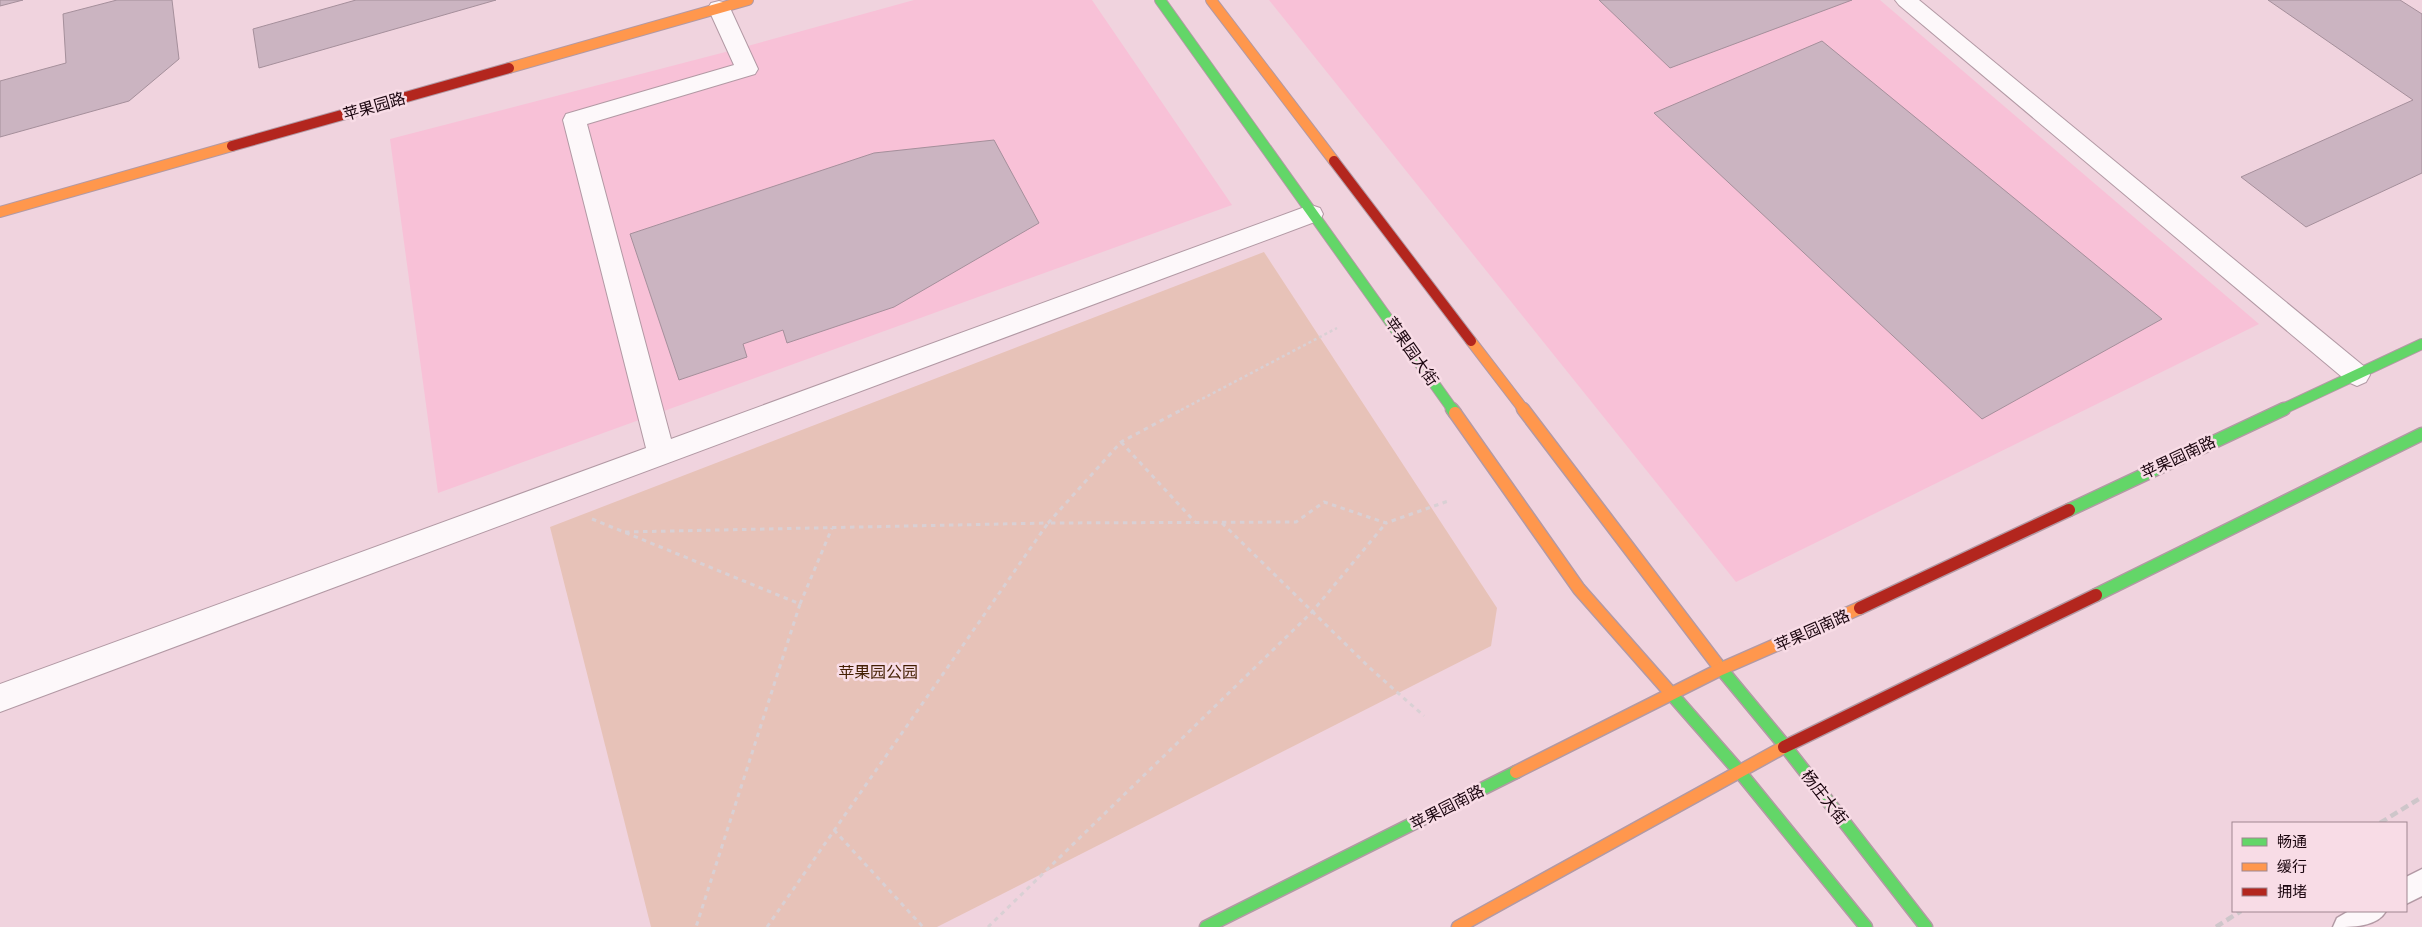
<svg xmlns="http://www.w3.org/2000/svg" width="2422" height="927" viewBox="0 0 2422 927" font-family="Overpass,'Noto Sans SC',sans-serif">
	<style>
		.built { fill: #f8c1d7 }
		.green { fill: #e7c2b8 }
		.building { fill: #cbb4c1; stroke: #a58f9b }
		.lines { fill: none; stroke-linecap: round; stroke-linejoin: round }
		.lane-casing { stroke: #b299a4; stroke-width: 3 }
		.street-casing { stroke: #b299a4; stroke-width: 2 }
		.fast-far1-casing { stroke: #b299a4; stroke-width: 12 }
		.fast-casing { stroke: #b299a4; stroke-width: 15 }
		.slow-far1-casing { stroke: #b299a4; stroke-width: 12 }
		.slow-casing { stroke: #b299a4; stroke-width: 15 }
		.jam-far1-casing { stroke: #b299a4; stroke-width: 12 }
		.jam-casing { stroke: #b299a4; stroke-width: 15 }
		.path-far1 { stroke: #d9d0d4; stroke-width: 2.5; stroke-dasharray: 3 3; stroke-linecap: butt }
		.path { stroke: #d9d0d4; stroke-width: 3; stroke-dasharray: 4.5 4.5; stroke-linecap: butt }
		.lane { fill: #fdf8fa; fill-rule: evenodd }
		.street { fill: #fdf8fa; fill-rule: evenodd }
		.fast-far1 { stroke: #63d668; stroke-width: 10 }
		.fast { stroke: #63d668; stroke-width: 12 }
		.slow-far1 { stroke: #ff974d; stroke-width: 10 }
		.slow { stroke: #ff974d; stroke-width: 12 }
		.jam-far1 { stroke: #b3261e; stroke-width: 10 }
		.jam { stroke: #b3261e; stroke-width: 12 }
		.rail { stroke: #cec6ca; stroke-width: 4.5; stroke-dasharray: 8 4.5; stroke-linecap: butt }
		.labels { text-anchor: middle; stroke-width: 5; stroke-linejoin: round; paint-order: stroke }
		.street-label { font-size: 16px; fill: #1a050e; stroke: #f8dce6 }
		.park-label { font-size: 16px; fill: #431e02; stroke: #f8dce6 }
	</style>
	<rect width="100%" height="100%" fill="#f0d3de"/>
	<g class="built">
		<polygon points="914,0 1092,0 1232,205 438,493 390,139 737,49"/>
		<polygon points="1269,0 1880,0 2259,324 1736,582"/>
	</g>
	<polygon class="green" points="1264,252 1497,608 1491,646 937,927 651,927 550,527"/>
	<g class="building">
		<polygon points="0,0 23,0 0,6"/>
		<polygon points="117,0 172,0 179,59 129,101 0,137 0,81 66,63 63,14"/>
		<polygon points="356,0 496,0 259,68 253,29"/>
		<polygon points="1599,0 1852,0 1670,68"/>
		<polygon points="2268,0 2400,0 2422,14 2422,173 2306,227 2241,177 2413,100"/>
		<polygon points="1822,41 2162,319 1982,419 1654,113"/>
		<polygon points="994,140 1039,223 894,307 787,343 783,330 743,344 747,357 679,380 630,234 874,153"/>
	</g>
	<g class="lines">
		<g class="lane-casing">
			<g id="lane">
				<polygon points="2422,869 2422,896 2406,904 2406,877"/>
				<path d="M2349 911H2386C2377 927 2353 927 2333 927L2337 918Z"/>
			</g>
		</g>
		<g class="street-casing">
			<g id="street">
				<polygon points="1895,0 1919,0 2366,368 2370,375 2366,382 2357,386 2348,382 1899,5"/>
				<polygon points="719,1 727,3 730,8 758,69 755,74 587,124 671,439 1302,208 1311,205 1320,208 1323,214 1320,220 0,712 0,684 646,448 563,120 566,114 734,65 708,8 711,3"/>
			</g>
		</g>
		<g class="fast-far1-casing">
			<g id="fast-far1">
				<polyline points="1160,0 1453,410"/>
				<polyline points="2281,410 2422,344"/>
			</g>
		</g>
		<g class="fast-casing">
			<g id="fast">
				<polyline points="1452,409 1455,413"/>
				<polyline points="2069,510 2284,409"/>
				<polyline points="2096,595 2422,434"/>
				<polyline points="1717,664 1785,746 1926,927"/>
				<polyline points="1668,690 1739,771 1866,927"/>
				<polyline points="1206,927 1516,772"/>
			</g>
		</g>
		<g class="slow-far1-casing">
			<g id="slow-far1">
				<polyline points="1211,0 1334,161"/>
				<polyline points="509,68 748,0"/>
				<polyline points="0,212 232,146"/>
				<polyline points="1471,341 1524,410"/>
			</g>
		</g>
		<g class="slow-casing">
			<g id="slow">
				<polyline points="1523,409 1717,664"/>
				<polyline points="1455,413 1579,589 1668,690"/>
				<polyline points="1516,772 1721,669 1860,608"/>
				<polyline points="1458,927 1784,747"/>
			</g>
		</g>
		<g class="jam-far1-casing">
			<g id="jam-far1">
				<polyline points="232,146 509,68"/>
				<polyline points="1334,161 1471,341"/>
			</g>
		</g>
		<g class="jam-casing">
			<g id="jam">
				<polyline points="1860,608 2069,510"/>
				<polyline points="1784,747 2096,595"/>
			</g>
		</g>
		<polyline class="path-far1" points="1181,410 1337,328"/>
		<g class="path">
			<polyline points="1121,442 1195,522"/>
			<polyline points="592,519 800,604 696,927"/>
			<polyline points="1222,523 1371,669 1424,716"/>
			<polyline points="625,532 1048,523 1121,442 1183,409"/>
			<polyline points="800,604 832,528"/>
			<polyline points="834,830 923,927"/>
			<polyline points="767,927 1048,523 1296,522 1324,502 1386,523 1451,500"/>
			<polyline points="988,927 1312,612 1386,523"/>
		</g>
		<use href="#lane" class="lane"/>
		<use href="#street" class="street"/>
		<use href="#fast-far1" class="fast-far1"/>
		<use href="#fast" class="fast"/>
		<use href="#slow-far1" class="slow-far1"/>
		<use href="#slow" class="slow"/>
		<use href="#jam-far1" class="jam-far1"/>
		<use href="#jam" class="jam"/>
		<g class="rail">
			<polyline points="2380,823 2422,797"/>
			<polyline points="2216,927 2241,911"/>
		</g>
	</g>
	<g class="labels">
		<g class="street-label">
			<text transform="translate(374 106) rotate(-16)" y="6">苹果园路</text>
			<text transform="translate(1412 351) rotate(55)" y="6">苹果园大街</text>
			<text transform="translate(2178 457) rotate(-25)" y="6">苹果园南路</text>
			<text transform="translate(1812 630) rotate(-24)" y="6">苹果园南路</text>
			<text transform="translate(1825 797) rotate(52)" y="6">杨庄大街</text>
			<text transform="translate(1447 807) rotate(-27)" y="6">苹果园南路</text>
		</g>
		<g class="park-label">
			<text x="878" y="678">苹果园公园</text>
		</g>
	</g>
	<rect x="2232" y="822" width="175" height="90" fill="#f8dce6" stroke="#9f8690"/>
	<rect x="2242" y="838" width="25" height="8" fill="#63d668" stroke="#9f8690"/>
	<text x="2277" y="847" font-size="15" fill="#1a050e">畅通</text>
	<rect x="2242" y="863" width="25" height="8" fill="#ff974d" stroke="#9f8690"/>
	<text x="2277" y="872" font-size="15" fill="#1a050e">缓行</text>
	<rect x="2242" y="888" width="25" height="8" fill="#b3261e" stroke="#9f8690"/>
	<text x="2277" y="897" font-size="15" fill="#1a050e">拥堵</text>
</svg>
